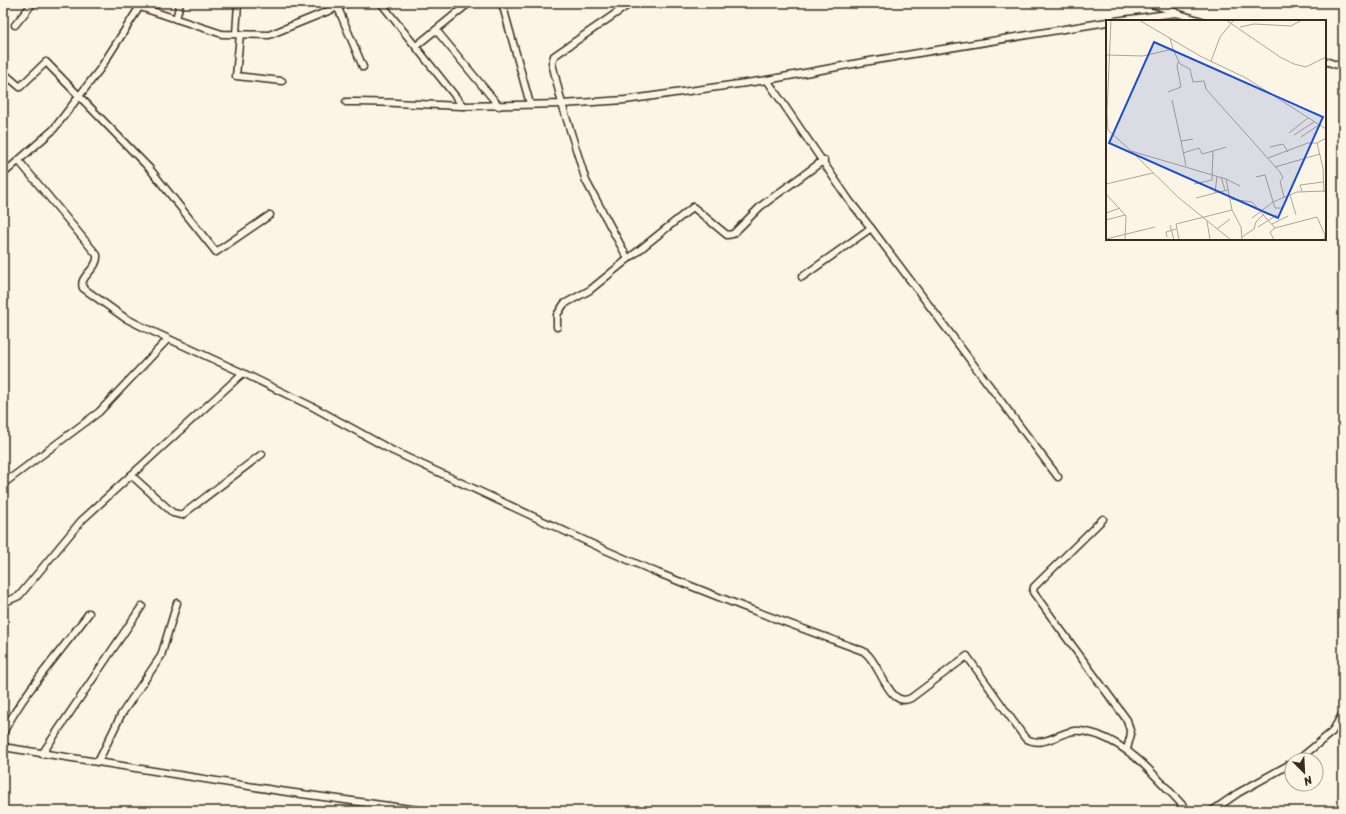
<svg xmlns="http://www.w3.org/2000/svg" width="1346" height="814" viewBox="0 0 1346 814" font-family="Sriracha,sans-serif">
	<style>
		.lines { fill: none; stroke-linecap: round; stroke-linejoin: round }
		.minor-casing { stroke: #3b2a1e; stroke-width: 9 }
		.minor { stroke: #fcf5e5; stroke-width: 6 }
		.inset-road { fill: none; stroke: #afa495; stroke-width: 1 }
		.view { fill: #1d4ed8; fill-opacity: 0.15; stroke: #1d4ed8; stroke-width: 2 }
		.inset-edge { fill: none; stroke: #3b2a1e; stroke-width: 2 }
	</style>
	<rect width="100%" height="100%" fill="#fcf5e5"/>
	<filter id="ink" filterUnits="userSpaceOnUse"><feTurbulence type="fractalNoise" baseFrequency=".025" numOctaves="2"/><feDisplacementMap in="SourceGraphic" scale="8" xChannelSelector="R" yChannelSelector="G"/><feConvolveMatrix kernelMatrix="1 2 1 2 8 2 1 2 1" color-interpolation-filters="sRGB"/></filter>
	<g filter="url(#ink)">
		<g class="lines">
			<g class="minor-casing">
				<g id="minor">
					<polyline points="131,3 140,7 222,34 269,35 348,3"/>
					<polyline points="381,3 463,106 562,104 625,100 767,80 864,62 1107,22"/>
					<polyline points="502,3 530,104"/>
					<polyline points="631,3 554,56 552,63 562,104 586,181 628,259 693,207 727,235 733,234 761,206 824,160"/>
					<polyline points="1149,3 1175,12"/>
					<polyline points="338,8 363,67"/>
					<polyline points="176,19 180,3"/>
					<polyline points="1115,21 1176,13 1202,21"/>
					<polyline points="15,25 33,3"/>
					<polyline points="436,30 499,106"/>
					<polyline points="236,34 238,3"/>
					<polyline points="240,34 236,76 282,81"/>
					<polyline points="416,46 469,3"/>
					<polyline points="1325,61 1343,67"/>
					<polyline points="3,77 6,75 20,87 46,62 150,169 216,252 270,215"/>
					<polyline points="767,80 849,200 871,228 802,277"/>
					<path d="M346 102C385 101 424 105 463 106"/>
					<path d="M19 161 97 255C99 269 78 276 83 288L125 318 143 327 243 373 315 408 393 451 603 549 658 573 744 607 863 651C880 660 888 710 911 698L967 656 1025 738C1043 749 1057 733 1074 731 1082 730 1091 733 1098 735 1136 749 1161 783 1188 811"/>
					<polyline points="3,174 53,130 100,69 142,3"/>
					<polyline points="871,228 1058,477"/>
					<polyline points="557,327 557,315 564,304 590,290 628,259"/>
					<polyline points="131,475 173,513 182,515 262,454"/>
					<polyline points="3,484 99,412 168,339"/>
					<polyline points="1103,519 1034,587 1033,592 1127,720 1131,734 1127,749"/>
					<polyline points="3,603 19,596 81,521 243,373"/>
					<path d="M3 733C26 689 60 653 89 613"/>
					<polyline points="3,747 280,791 425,811"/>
					<polyline points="42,754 142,606"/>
					<polyline points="1298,760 1332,732 1343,713"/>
					<polyline points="98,762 121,715 161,656 177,603"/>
					<polyline points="1212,811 1238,793 1292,763"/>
				</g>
			</g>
			<use href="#minor" class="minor"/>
		</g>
	</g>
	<g transform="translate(1106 20)">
		<rect width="220" height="220" fill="#fcf5e5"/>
		<path class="inset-road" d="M5 0 1 93 2 110 25 131 120 159 126 190M33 0 94 36 140 58 220 109M120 0 174 37 188 44 200 47 220 37M134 7 148 4 185 6 196 0M67 29 74 44 84 49 87 62 98 61 100 69 174 152 177 158 174 161 178 177M0 35 37 36 67 29 64 18M105 41 114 17 128 0M62 72 75 67 71 46 72 42M66 80 75 121M183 113 202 98M188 115 208 102M195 117 213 105M164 127 177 124 182 132M107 131 120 127M26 132 73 178 125 220M77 133 93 128 96 134 107 131 106 160 88 164M162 138 202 123H211M80 146 75 121 87 119M169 147 214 134M111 156 109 173 122 170M115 157 119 170M150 157 159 155 169 188H176M120 159 134 166M0 164 47 153M196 171 194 165 217 162M218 172 217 148 211 123 220 118M0 174 20 196 19 220M184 175 190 195M90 178 109 173M125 179 146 182 169 208 211 197 219 215 218 220M0 193 14 188M146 198 167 182 191 172 220 171M0 200 19 195M101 201 104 220M166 204 182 196M64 205 68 220M152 207 171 195M111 209 124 199M61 217 60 212 70 209M136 217 148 209 150 202 158 194M0 219 49 207M73 220 70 204 126 190 135 207 136 220M168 220 164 212 169 208"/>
		<path class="view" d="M48 22 217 97 172 198 3 123Z"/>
		<rect width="220" height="220" class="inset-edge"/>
	</g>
	<rect width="1346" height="814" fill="none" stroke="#fcf5e5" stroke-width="16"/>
	<rect x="8" y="8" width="1330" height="798" fill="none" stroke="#3b2a1e" stroke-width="1.5" filter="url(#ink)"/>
	<g transform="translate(1304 772) rotate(156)"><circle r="19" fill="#fcf5e5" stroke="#afa495"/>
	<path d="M0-3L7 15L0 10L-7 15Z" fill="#3b2a1e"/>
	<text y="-6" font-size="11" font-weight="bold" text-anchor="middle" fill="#3b2a1e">N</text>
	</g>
</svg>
